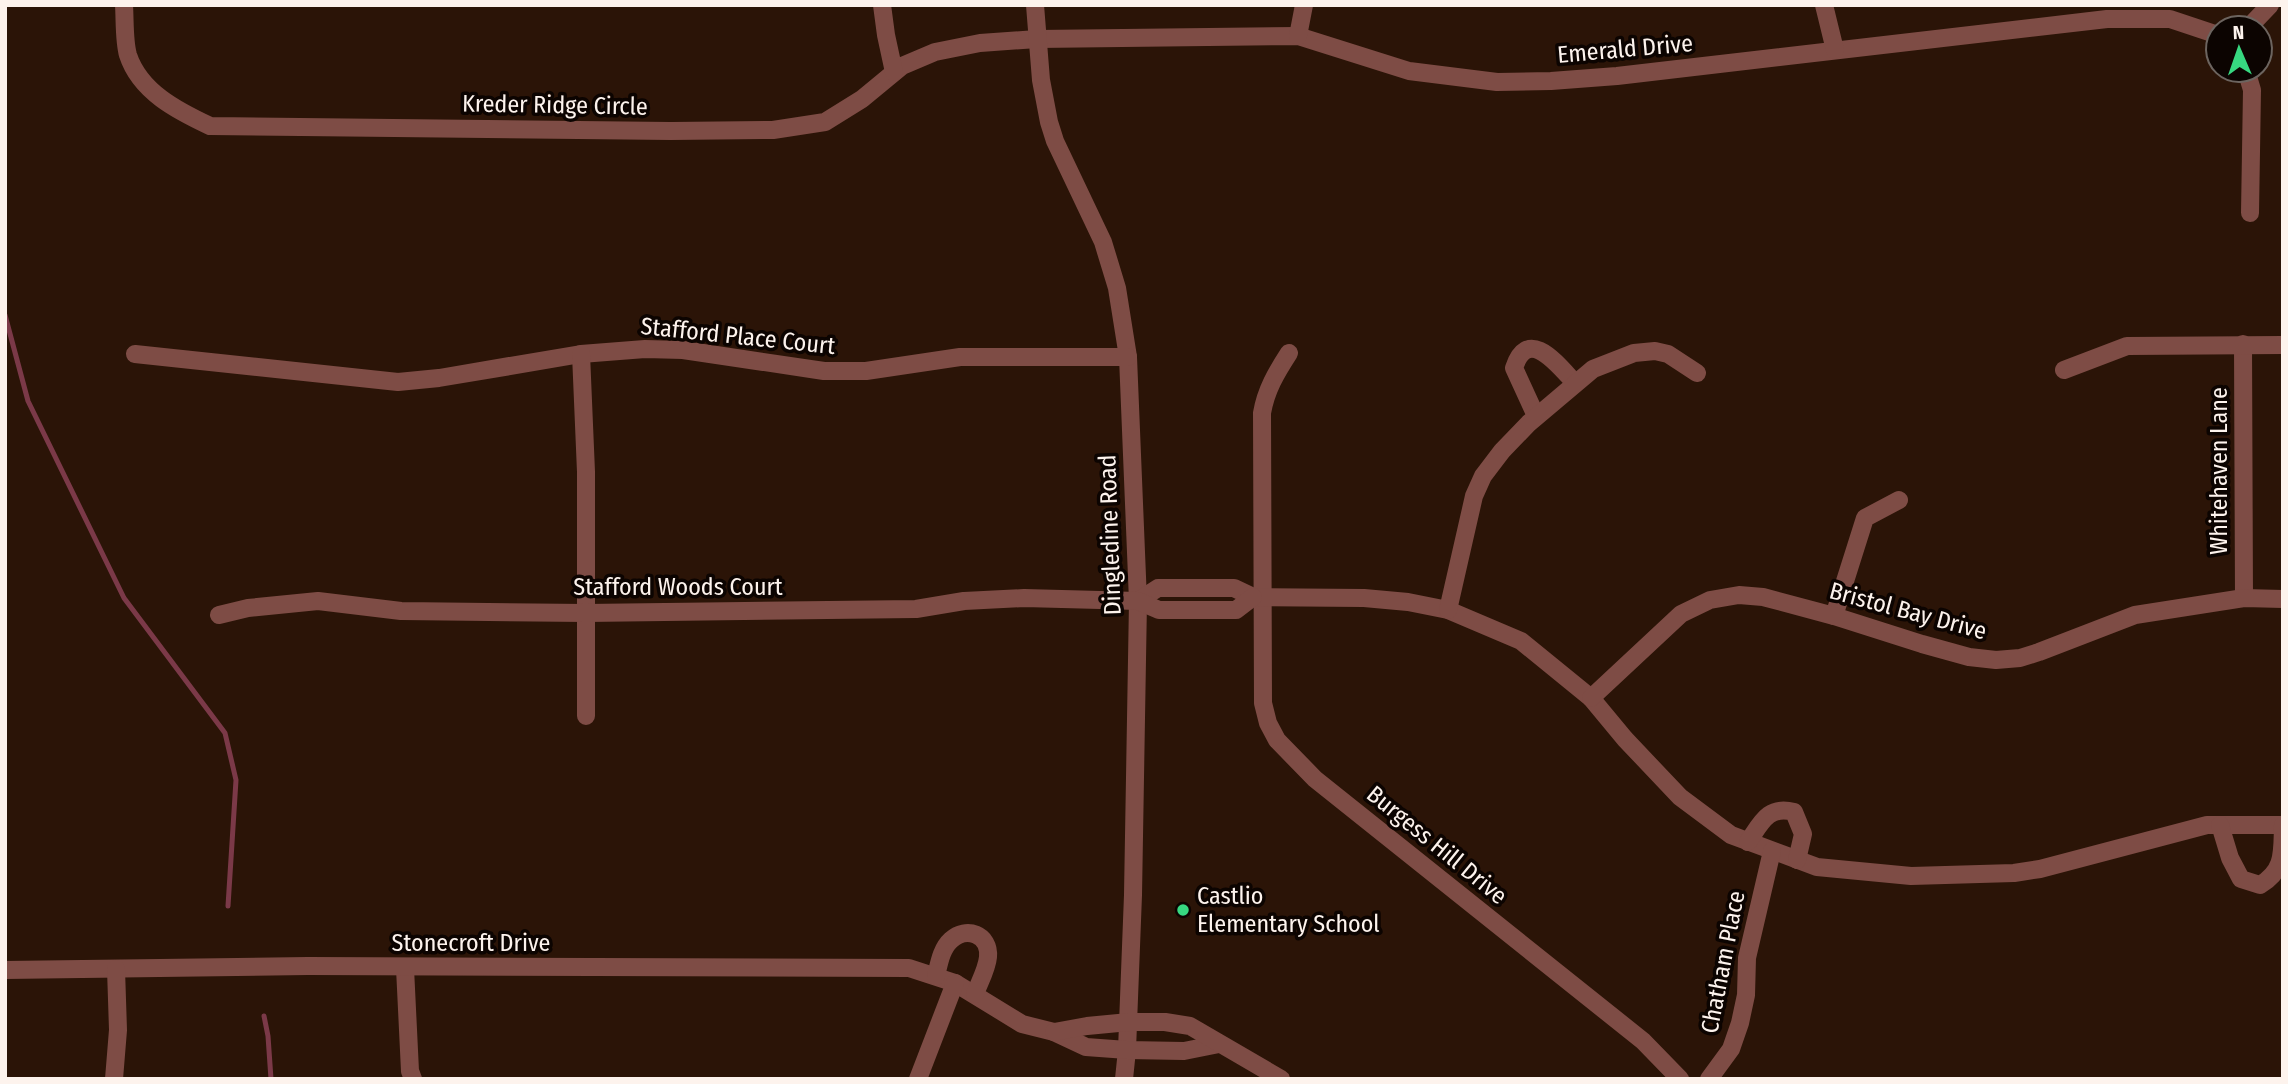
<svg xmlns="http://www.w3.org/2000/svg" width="2288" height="1084" viewBox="0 0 2288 1084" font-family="'Fira Sans Condensed',sans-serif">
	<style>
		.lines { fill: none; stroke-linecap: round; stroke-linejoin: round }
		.stream { stroke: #7b3948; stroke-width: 5 }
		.minor { stroke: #7e4c45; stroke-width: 18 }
		.poi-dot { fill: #37d880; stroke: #0c0401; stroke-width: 2.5 }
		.labels { text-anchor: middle; stroke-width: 7; stroke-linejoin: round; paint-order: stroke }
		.street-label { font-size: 24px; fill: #fdf3ed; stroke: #0c0401 }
		.poi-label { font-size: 24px; fill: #fdf3ed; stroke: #0c0401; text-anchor: start }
	</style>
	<rect width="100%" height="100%" fill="#2b1407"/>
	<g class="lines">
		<g class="stream">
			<polyline points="5,315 28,401 124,598 225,733 236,780 228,906"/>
			<polyline points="264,1016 268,1036 271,1079"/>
		</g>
		<g class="minor">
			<path d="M124 5C125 21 124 41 128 55 140 92 178 111 210 126L671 131 773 130 825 122 862 99 902 66 935 52 980 43 1037 39 1298 36 1409 71 1497 82 1551 81 1617 76 2107 19H2170L2218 35"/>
			<polyline points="882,5 886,35 894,72"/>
			<polyline points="1035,5 1041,80 1049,122 1055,141 1103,242 1117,288 1128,357 1138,601 1133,895 1127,1050 1124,1079"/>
			<polyline points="1824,5 1835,50"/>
			<polyline points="2248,28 2270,5"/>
			<polyline points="1298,36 1304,5"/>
			<polyline points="2246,70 2252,90 2250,213"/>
			<polyline points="2243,344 2244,598"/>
			<path d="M1289 353C1276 373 1266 390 1262 413L1263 703 1268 723 1277 740 1315 779 1643 1041 1680 1079"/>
			<polyline points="135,354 398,382 439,378 581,354 645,349 683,350 824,371 866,371 960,357 1128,357"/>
			<polyline points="581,354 586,472 586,716"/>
			<polyline points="2064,370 2127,346 2283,345"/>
			<path d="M1536 416 1514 368C1528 325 1558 365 1575 383"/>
			<polyline points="1138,601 1158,588 1234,588 1253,597 1364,598 1408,602 1448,610 1521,641 1591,698 1625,739 1680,797 1731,835 1817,867 1911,876 2014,873 2040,869 2207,825 2283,825"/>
			<polyline points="1448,610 1474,496 1483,476 1502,451 1529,423 1593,369 1634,353 1655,351 1668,354 1697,373"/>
			<polyline points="219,615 248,608 318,601 401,611 586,613 916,609 964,601 1024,598 1138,601 1159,610 1236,610 1253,597"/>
			<polyline points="1834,616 1865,518 1899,500"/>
			<polyline points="1591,698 1681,614 1710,600 1739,595 1763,597 1834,616 1922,644 1969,657 1996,660 2020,658 2039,652 2135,615 2244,598 2283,599"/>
			<path d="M2220 825 2230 858 2241 879 2260 885C2285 870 2282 852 2283 825"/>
			<path d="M1748 842C1761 823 1768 805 1794 812L1803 834 1797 860"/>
			<polyline points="405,968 410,1071 413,1079"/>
			<polyline points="5,970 308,966 909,968 955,983 1022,1024 1054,1032 1086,1047 1127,1050 1184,1051 1219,1044"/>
			<path d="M936 976C939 964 941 949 951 940 966 926 990 934 988 957 987 969 979 983 975 994"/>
			<polyline points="1054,1032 1087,1026 1129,1022 1165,1022 1190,1026 1281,1079"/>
			<polyline points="114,1079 118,1030 116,969"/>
			<polyline points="918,1079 955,983"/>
			<polyline points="1709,1079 1731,1049 1740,1023 1746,995 1747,958 1772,851"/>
		</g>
	</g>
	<circle class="poi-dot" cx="1183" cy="910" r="7"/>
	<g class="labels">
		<g class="street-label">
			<text transform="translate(1625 49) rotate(-5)" y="8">Emerald Drive</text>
			<text transform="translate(555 105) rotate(1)" y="8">Kreder Ridge Circle</text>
			<text transform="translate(738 336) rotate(6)" y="8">Stafford Place Court</text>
			<text transform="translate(2219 471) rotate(-90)" y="8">Whitehaven Lane</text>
			<text transform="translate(1110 535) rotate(-92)" y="8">Dingledine Road</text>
			<text x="678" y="595">Stafford Woods Court</text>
			<text transform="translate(1908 611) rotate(15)" y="8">Bristol Bay Drive</text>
			<text transform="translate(1437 845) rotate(39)" y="8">Burgess Hill Drive</text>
			<text x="471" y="951">Stonecroft Drive</text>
			<text transform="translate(1723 962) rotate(-79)" y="8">Chatham Place</text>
		</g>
		<g class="poi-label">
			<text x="1197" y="904">Castlio<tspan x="1197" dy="28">Elementary School</tspan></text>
		</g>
	</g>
	<rect width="2288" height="1084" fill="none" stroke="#fdf3ed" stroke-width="14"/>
	<g transform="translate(2239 49) rotate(358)"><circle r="33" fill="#0c0401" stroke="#6c645f" stroke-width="2"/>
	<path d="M0-5L12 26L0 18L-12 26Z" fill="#37d880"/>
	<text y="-10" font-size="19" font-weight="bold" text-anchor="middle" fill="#fdf3ed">N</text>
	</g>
</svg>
